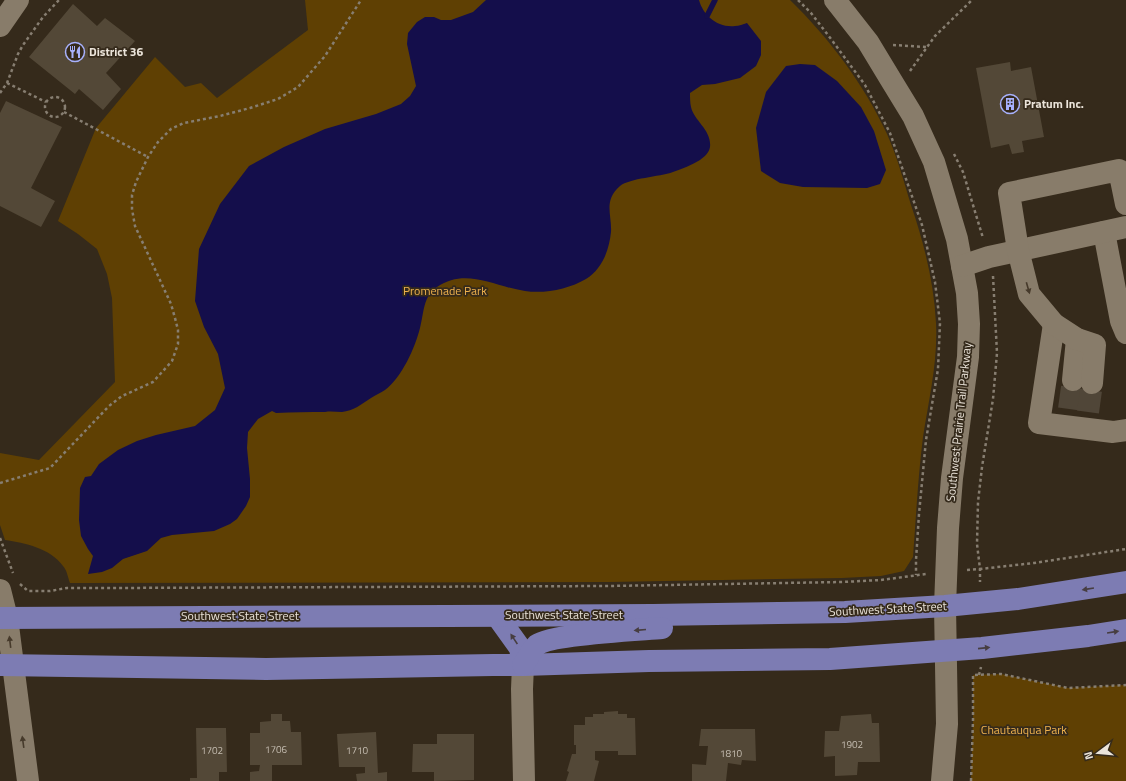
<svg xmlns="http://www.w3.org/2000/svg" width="1126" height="781" viewBox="0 0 1126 781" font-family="'Titillium Web',sans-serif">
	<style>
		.green { fill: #5f4003 }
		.water { fill: #140e4b }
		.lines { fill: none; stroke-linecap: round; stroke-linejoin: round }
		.stream { stroke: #140e4b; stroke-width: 5.5 }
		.building { fill: #534837 }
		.minor-tunnel { stroke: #504638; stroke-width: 22; stroke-dasharray: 22 11; stroke-linecap: butt }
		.path { stroke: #877e71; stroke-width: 2.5; stroke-dasharray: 3 3; stroke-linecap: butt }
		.minor { stroke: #887c6a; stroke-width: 22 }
		.major { stroke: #7d7cb3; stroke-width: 22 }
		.oneway { fill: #463a2b }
		.oneway2 { fill: #473e41 }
		.labels { text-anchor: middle; stroke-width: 3.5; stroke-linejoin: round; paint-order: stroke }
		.number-label { font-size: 10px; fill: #c5bdb1 }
		.poi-label { font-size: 12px; font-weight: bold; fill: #ebe4da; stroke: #352a1b; text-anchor: start }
		.park-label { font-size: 12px; fill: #efb24e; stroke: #352a1b }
		.street-label { font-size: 12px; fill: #ebe4da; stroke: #352a1b }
	</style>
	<rect width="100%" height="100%" fill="#352a1b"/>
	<g class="green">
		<path d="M305 0H790C829 38 864 84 887 134 897 156 904 182 911 205 924 243 934 283 936 323 938 361 929 399 923 437 918 477 916 517 913 557L904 571 881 576 842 578 609 582 70 583C68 578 67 570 63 566 50 548 25 543 5 540L0 525V453L39 460 115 382 112 298 107 274 97 249 78 234 58 221 96 128 155 57 185 87 201 83 217 98 308 30Z"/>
		<polygon points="1001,674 1068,688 1126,685 1126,781 971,781 973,720 973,675"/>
	</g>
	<g class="water">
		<path d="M486 0H699C703 15 717 28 735 26 739 26 743 24 747 23L761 41V55L756 66 740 78 715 84 702 85 690 93C690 97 690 103 691 107 694 121 712 130 710 147 709 153 704 157 700 160 692 165 682 169 673 172 659 177 630 178 620 186 603 201 612 214 611 232 609 251 602 269 586 279 569 289 545 294 525 291 495 287 466 267 437 287 423 296 424 313 420 328 415 348 402 377 385 390 381 393 375 395 371 398 362 404 353 411 342 412 336 412 331 411 325 412 309 412 293 412 276 413L272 411 258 419 248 432 247 448 250 479V497L246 506 237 519 230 524 214 531 172 535 161 538 147 551 123 559 112 568 102 572 88 574 93 556 88 549 81 536 79 520 80 488 85 477 91 476 99 464 118 450 137 441 156 435 195 426 215 410 225 388 218 354 204 327 195 301 199 249 220 204 249 166 284 147 325 129 376 114 401 104 410 96 416 86 407 44 408 33 417 22 425 17H434L441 20H451L473 12Z"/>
		<polygon points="800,64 815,65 837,81 861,107 874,131 886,170 880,184 867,188 803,187 780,183 761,171 756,128 766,92 786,66"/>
	</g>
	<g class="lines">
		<polyline class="stream" points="707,16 715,0"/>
	</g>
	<g class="building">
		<polygon points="73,4 97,26 105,18 135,41 106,73 121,89 103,110 79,89 75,94 29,57"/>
		<polygon points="1010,62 1011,71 1031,67 1044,137 1022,141 1024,152 1012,154 1009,144 991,148 976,68"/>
		<polygon points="6,101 62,127 31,188 55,201 41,227 0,206 0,113"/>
		<polygon points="618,711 618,714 627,714 627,718 635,718 636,755 618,755 618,751 595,751 595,760 599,761 594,781 566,781 569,772 567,771 572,754 576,754 576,745 574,745 574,725 585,725 585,717 593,717 593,714 604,714 604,712"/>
		<polygon points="271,714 282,714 282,721 290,721 291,732 301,732 302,765 272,765 272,781 250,781 250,772 259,771 260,765 250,765 250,733 260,733 260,722 271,721"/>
		<polygon points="871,714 872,723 879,723 880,762 858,762 857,775 835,776 835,756 824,757 825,731 839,731 841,716"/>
		<polygon points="196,728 226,728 227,772 219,772 219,781 190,781 190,778 197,778"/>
		<polygon points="701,729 755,729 756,761 742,760 741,765 728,763 726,781 692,781 692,764 706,765 708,746 699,746"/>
		<polygon points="376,732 378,773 387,772 387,781 357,781 356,774 365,773 365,767 339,767 337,734"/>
		<polygon points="437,734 474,734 474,780 434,781 434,772 412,772 413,744 437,744"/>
	</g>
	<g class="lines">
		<g class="minor-tunnel">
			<polyline points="1069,409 1073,380"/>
			<polyline points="1088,412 1092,383"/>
		</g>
		<g class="path">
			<polyline points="798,0 811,13 831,39 865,85 890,133 922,225 935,282 940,323 938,369 926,440 919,514 916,560 916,575"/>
			<polyline points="893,45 926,47"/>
			<polyline points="910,71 935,36 972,0"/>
			<polyline points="7,83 46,102"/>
			<polyline points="0,93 7,83 18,54 23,45 43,17 59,0"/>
			<circle cx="55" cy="107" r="10"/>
			<polyline points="64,112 148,157"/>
			<polyline points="954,154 963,172 983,238"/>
			<polyline points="993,276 997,353 993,399 982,467 978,502 977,544 980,569 1034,563 1126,549"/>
			<polyline points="0,483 50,468 109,406 122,396 153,382 172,361 178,344 178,330 175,318 171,304 135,226 132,209 132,195 136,182 148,157 158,142 171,129 184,123 220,116 250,108 278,99 298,87 325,56 361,0"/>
			<polyline points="0,538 13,573"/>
			<polyline points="967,570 980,569 980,582"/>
			<polyline points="20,584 28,591 50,591 67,588 112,588 609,586 842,582 881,580 926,574"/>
			<polyline points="979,675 981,667"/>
			<polyline points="971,781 973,720 973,675 1001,674 1068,688 1126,685"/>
		</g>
		<g class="minor">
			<polyline points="835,0 868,42 891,80 913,116 934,162 957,239 967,293 969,324 968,357 952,478 948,528 945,606 947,724 942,781"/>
			<polyline points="0,26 18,0"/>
			<polyline points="1104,232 1121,321 1126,333"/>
			<polyline points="962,266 989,257 1126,227"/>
			<polyline points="1054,324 1039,423 1113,432 1126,430"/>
			<polyline points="1073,380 1077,339"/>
			<polyline points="1092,383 1095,345 1077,339 1054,324 1029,294 1018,250 1009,193 1119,170 1126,204"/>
			<polyline points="0,590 7,618 28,781"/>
			<polyline points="523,665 522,689 524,781"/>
		</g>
		<g class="major">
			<polyline points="497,616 520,648 523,665"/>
			<polyline points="0,618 653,615 845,612 945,606 1018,599 1126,582"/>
			<polyline points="0,665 266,669 493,665 523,665 649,661 830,659 982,648 1088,636 1126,630"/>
			<path d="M523 665C527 659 532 650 537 645 551 634 639 630 662 628"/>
		</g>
	</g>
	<defs><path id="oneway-solid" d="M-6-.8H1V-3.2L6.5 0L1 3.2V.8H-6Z"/></defs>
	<g class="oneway">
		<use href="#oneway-solid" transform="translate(1028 288) rotate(74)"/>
		<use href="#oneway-solid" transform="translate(10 642) rotate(-97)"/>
		<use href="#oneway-solid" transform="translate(23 742) rotate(-98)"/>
	</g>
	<g class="oneway2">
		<use href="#oneway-solid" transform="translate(1088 589) rotate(171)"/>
		<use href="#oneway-solid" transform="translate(640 630) rotate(175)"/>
		<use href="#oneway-solid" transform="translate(1113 632) rotate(-9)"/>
		<use href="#oneway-solid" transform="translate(514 639) rotate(-124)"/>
		<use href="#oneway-solid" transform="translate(984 648) rotate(-6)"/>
	</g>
	<defs>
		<g id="restaurant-ring" transform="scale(1)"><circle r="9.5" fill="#352a1b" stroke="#a7b1fc" stroke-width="1.5"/><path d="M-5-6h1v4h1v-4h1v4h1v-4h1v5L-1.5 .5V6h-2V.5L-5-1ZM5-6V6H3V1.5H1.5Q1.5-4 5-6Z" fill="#a7b1fc"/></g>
		<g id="building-ring" transform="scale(1)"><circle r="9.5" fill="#352a1b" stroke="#a7b1fc" stroke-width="1.5"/><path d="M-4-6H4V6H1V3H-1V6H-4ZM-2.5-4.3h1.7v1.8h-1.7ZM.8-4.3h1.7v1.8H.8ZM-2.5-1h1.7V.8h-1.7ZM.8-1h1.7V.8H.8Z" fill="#a7b1fc"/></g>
	</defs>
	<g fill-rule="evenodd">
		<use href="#restaurant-ring" x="75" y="52"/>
		<use href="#building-ring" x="1010" y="104"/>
	</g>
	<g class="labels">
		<g class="number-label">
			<text x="852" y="748">1902</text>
			<text x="276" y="753">1706</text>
			<text x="212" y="754">1702</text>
			<text x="357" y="754">1710</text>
			<text x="731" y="757">1810</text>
		</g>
		<g class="poi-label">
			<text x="89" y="56">District 36</text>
			<text x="1024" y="108">Pratum Inc.</text>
		</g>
		<g class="park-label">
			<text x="445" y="295">Promenade Park</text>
			<text x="1024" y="734">Chautauqua Park</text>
		</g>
		<g class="street-label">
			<text transform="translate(959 422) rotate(-84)" y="4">Southwest Prairie Trail Parkway</text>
			<text transform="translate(888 609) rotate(-3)" y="4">Southwest State Street</text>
			<text x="564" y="619">Southwest State Street</text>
			<text x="240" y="620">Southwest State Street</text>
		</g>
	</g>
	<g transform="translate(1098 753) rotate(254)" stroke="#352a1b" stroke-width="3" paint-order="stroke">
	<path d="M0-3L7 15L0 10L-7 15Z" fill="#ebe4da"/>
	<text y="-6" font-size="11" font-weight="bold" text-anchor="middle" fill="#ebe4da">N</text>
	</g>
</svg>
